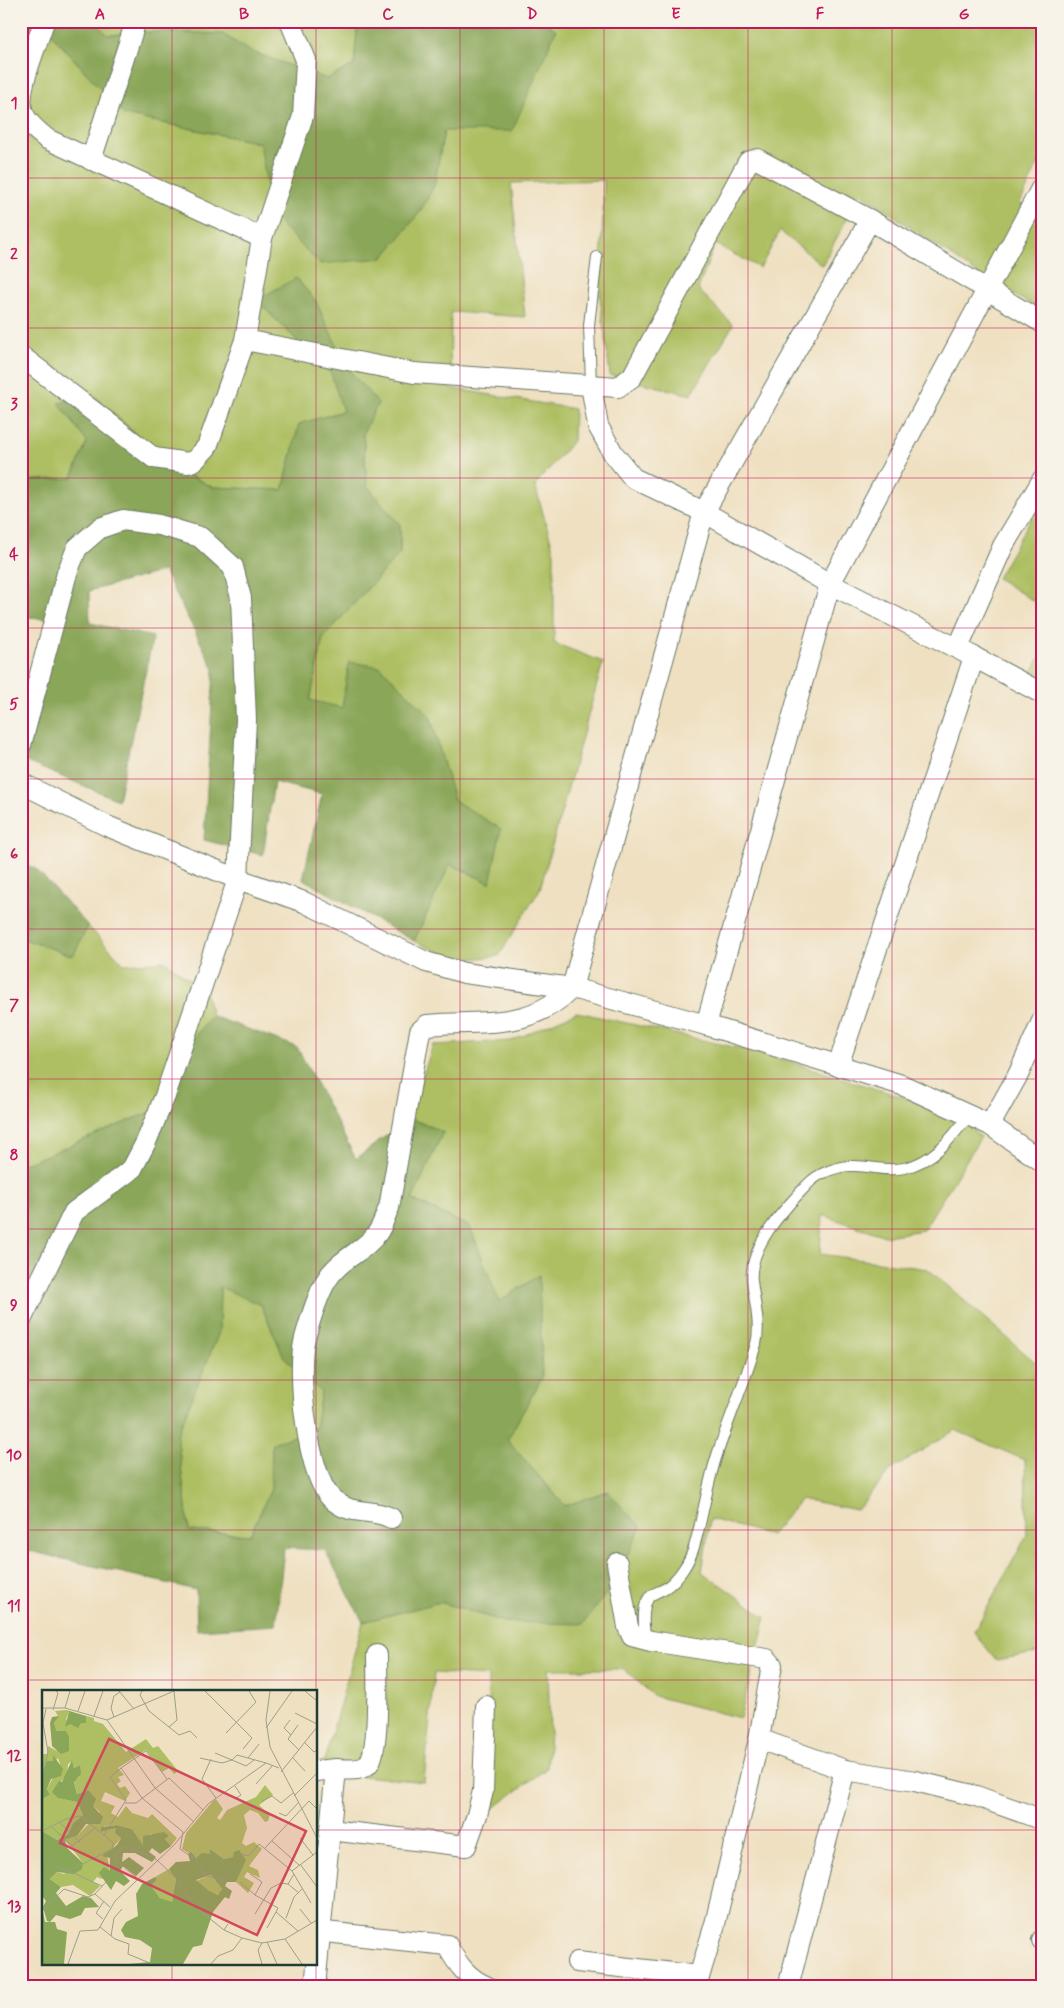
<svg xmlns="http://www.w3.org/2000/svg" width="1064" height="2008" viewBox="0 0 1064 2008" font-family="Mynerve,sans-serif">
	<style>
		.green { fill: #adbf62; stroke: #667e4b }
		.forest { fill: #8aa658; stroke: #547246; fill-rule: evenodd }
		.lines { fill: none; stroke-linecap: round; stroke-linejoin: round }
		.lane-casing { stroke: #687665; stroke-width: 12 }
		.street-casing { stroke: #687665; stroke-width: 22 }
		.lane { stroke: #fff; stroke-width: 10 }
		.street { stroke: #fff; stroke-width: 20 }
		.grid { fill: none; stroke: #c2185b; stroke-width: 1; stroke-opacity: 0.55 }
		.inset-road { fill: none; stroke: #9c9f89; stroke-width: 1 }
		.view { fill: #d1495b; fill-opacity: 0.15; stroke: #d1495b; stroke-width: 2.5 }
		.inset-edge { fill: none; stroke: #1f3d34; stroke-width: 2.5 }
		.neatline { fill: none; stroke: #c2185b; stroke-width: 2 }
		.grid-label { font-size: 16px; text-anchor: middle; font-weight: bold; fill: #c2185b }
	</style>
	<rect width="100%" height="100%" fill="#f7f3e8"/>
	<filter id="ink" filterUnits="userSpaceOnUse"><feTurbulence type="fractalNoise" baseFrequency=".02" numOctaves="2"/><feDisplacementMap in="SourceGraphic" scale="10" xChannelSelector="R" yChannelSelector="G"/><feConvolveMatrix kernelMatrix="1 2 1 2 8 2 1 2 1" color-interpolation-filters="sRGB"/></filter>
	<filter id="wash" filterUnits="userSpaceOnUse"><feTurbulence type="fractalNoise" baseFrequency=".0096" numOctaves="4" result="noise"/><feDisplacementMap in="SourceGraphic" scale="20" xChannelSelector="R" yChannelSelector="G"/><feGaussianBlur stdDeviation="1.12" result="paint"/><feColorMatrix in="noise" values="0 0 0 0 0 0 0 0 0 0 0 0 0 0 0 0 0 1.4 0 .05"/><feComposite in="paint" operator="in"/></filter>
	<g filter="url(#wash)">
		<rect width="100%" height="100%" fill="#efe0c1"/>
		<g class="green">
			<polygon points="94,21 358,21 354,65 327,79 247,50 223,34 149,32 108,35"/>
			<polygon points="544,21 1043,21 1043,154 1020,203 1043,217 1043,311 982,277 861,193 822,265 780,231 760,268 715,244 698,289 733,325 691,395 610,375 600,298 604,180 511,183 525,317 451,312 450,388 574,409 573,441 535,485 554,552 554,643 603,662 540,889 499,956 459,960 414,941 450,864 490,883 454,800 430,716 349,662 342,708 310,701 323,638 400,553 400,525 367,486 363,433 378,403 256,300 332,374 343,411 299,424 283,490 212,487 168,464 87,442 72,478 21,481 21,52 46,27 124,115 260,143 420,212 434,186 444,131 556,30"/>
			<polygon points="1043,497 1043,607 997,578"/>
			<polygon points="1043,652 1043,690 1027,681"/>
			<polygon points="88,926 124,964 166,961 205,992 212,1016 173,1062 155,1110 28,1163 21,1164 21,938 72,955"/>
			<polygon points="577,1012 765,1054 953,1113 981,1137 923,1230 885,1236 822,1215 820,1254 928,1269 1043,1369 1043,1652 996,1660 974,1632 1027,1535 1025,1460 955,1430 891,1470 857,1510 801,1499 771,1535 710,1519 702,1572 766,1617 740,1718 654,1696 624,1669 548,1669 550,1734 547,1768 490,1811 488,1676 434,1673 424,1782 321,1772 363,1622 440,1602 505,1622 607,1491 565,1506 507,1440 542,1378 538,1276 499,1302 470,1227 412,1199 443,1132 409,1118 433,1045 511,1041"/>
			<polygon points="220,1286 261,1305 284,1357 321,1391 315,1430 272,1444 271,1489 250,1535 189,1531 177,1434 219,1332"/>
		</g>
		<g class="forest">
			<polygon points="21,21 94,21 108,35 149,32 223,34 247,50 327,79 354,65 358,21 544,21 556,30 512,131 444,131 434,186 420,212 383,258 320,264 272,216 260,143 124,115 46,28 21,52"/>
			<polygon points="296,278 315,300 348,369 378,403 363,433 367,486 400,525 400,553 323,638 310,700 342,708 349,662 381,667 430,716 454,800 501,829 490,883 450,864 414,941 303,879 322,794 274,782 263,855 204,840 214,669 164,571 89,591 90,623 153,637 118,800 24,761 60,621 21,616 21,481 72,478 87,442 59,403 94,395 168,464 212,487 283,490 299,424 343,411 331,374 256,300"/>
			<polygon points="21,863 36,869 88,926 73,956 21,938"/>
			<path d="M212 1016 297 1047 356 1159 409 1118 443 1132 412 1200 470 1227 499 1302 539 1275 542 1378 507 1440 565 1506 607 1491 641 1527 614 1583 583 1624 505 1622 440 1602 363 1622 325 1550 284 1548 276 1625 197 1630 196 1590 21 1549V1164L28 1163 155 1110 173 1062ZM220 1287 261 1305 284 1357 321 1392 315 1430 272 1443 271 1489 250 1535 189 1531 177 1435 219 1332Z"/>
		</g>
	</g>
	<g filter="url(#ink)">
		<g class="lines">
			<g class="lane-casing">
				<g id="lane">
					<polyline points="591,385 589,325 597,257"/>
					<path d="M647 1640C643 1630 642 1608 648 1599 652 1592 661 1592 667 1587 679 1578 690 1561 694 1547 703 1517 707 1485 717 1455 729 1418 745 1382 756 1344 761 1325 754 1300 752 1281 748 1247 785 1208 807 1185 817 1173 840 1165 855 1166 872 1166 886 1172 904 1168 933 1162 952 1138 969 1115"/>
				</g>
			</g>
			<g class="street-casing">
				<g id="street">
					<path d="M44 21C38 43 15 92 23 113 28 124 38 132 47 139L262 238"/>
					<polyline points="290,21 306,60 303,116 262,238 245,340 414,373 618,387 632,377 748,162 757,159 870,220"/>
					<polyline points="91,160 136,21"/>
					<polyline points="21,356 154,458 188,463 195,460 207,447 245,340"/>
					<polyline points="591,385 598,426 613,453 633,478 704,512 830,584 974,657 838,1066"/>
					<polyline points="958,648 1003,546 1043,479"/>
					<polyline points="974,657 1043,694"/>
					<polyline points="21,745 67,573 77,548 100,528 123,520 159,525 200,537 233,567 241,598 246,720 238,879 165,1096 146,1142 132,1169 74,1212 21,1320"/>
					<polyline points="21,783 107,826 238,879 304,902 426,962 464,973 572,988 706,1025 902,1085 990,1125 1043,1162"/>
					<polyline points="706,1025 830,584 1043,185"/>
					<polyline points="990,1125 1019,1073 1043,1019"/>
					<path d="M391 1518C369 1507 352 1517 332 1499 307 1475 296 1370 305 1338 310 1320 317 1297 326 1281 339 1258 365 1252 378 1232 383 1225 385 1215 389 1208L420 1031 427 1025C484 1019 527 1032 572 988L704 512 870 220 1043 323"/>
					<polyline points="617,1563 628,1627 632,1636 651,1641 767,1659 772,1665 759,1739 715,1924 696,1987"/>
					<polyline points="759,1739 845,1770 915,1781 976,1796 1043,1820"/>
					<polyline points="316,1771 336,1769"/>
					<path d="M330 1830 336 1769C345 1769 363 1772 369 1763 380 1747 377 1677 377 1655"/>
					<path d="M316 1931 447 1945C457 1964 468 1979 488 1987"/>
					<polyline points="1042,1940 1043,1941"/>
					<polyline points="577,1962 699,1976"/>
					<polyline points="315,1987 330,1830 466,1846 477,1815 483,1791 486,1706"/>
					<polyline points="788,1987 845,1770"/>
				</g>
			</g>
			<use href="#lane" class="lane"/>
			<use href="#street" class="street"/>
		</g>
	</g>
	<path class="grid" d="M172 21V1692M316 21V1692M460 21V1987M604 21V1987M748 21V1987M892 21V1987M21 178H1043M21 328H1043M21 478H1043M21 628H1043M21 779H1043M21 929H1043M21 1079H1043M21 1229H1043M21 1380H1043M21 1530H1043M21 1680H1043M21 1830H44M316 1830H1043M172 1964V1987M316 1964V1987"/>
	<g transform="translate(42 1690)">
		<rect width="275" height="275" fill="#efe0c1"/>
		<path d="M24 20 27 22 24 29 27 34 39 33 44 26 52 28V31L61 34 84 62 104 49 111 58 116 56 136 81 132 84 127 78 120 82 104 60 76 78 82 85 76 87 79 91 75 94 78 98 83 96 88 103 83 111 63 102 59 111 73 116 69 123 76 127 84 116 90 123 106 128 110 124 135 148 129 156 123 149 127 146 108 144 101 155 90 139 75 135 62 136 59 142 74 138 79 148 65 165 68 181 60 189 55 187 51 192 58 196 48 206 31 195 19 197 8 189 15 182 22 184 41 173 23 150 35 146 58 122 51 116 46 100 35 104 32 91 37 87 38 75 32 78 30 71 26 74 25 85 13 98 14 103 17 108 35 112 41 125 31 133 26 144 15 150 0 141V109L8 105 5 99 18 74 16 68 0 85V64H5L6 56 15 61 12 33 16 26 13 21ZM223 95 231 105 217 115 228 125 226 131 223 132 216 123 208 120 202 125 205 138 200 153 204 156 212 152 220 159 207 176 216 180 218 188 205 182 202 187 212 193 206 203 194 192 200 178 192 167 182 169 168 159V164L154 168 140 159 144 143 171 111 174 109 181 119 175 128 178 130 185 120 214 107ZM127 179 134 189 130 213 118 208 109 196 115 190 113 187ZM169 185 180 199 177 205 167 202 154 191Z" fill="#adbf62"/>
		<path d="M24 20 44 26V33H39L36 38 28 34 23 37 27 22ZM17 26 12 33 14 41H24L27 47V61L19 64 10 56 8 33 10 27ZM11 65 21 79 19 86 9 89 5 99 8 105 0 109V85L5 71H11ZM30 70 32 78 38 75 39 84 32 92 35 104 46 100 54 109 51 116 61 127 58 134H44L35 146 23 150 25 158 41 173 40 179 32 184 15 182 8 189 19 197 14 203 24 216 41 206 49 208 57 217 43 218 39 225 28 229 14 225 8 232 5 231 1 217 4 211 0 206V141L15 150 26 144 31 133 41 125 35 112 16 108 10 102 17 91 20 92ZM75 135 90 139 101 155V146L122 142 127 146 123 149 129 156 118 164 110 158 107 162 114 167 110 172 93 163H81L80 172 87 167 102 178 94 186 81 176 78 181 88 191 82 196 74 191 69 200 57 183 62 177 68 181V168L60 166 75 155 79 148 73 143 74 138 59 142V137ZM168 159 182 169 191 167 192 162 197 160 204 170 194 192H185L183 196 190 201 187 209 183 207 171 222 160 255 151 257 141 274H87L108 272 110 258 98 250 83 247 79 240 84 232 96 226 94 204 100 194 113 187 115 190 109 196 118 208 130 212 134 189 127 179 134 172 148 171 146 164 149 162 154 168 160 163 168 164ZM169 185 180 199 176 205 167 201 154 190ZM1 222 3 232H13L15 239 25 242 22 274H0Z" fill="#8aa658" fill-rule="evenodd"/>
		<path class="inset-road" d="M77 1 92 19M100 1 98 5 107 21 127 37 135 30 132 1M163 1 210 48 201 59M228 1 224 30 228 57 275 148M263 1 275 11M0 18H23L65 30 132 1M23 18 28 1M11 20 16 3 14 1M36 21 43 1M253 23 275 34M52 26 61 1M72 27 69 18 72 6 78 2M65 30 113 98 151 131M248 30 242 38 249 45M256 35 246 49 257 60M127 37 137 45 148 41 155 48M224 38 250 1M184 43 214 12 207 1M263 53 272 62 275 60M173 63 190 70 195 65 224 73M158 68 180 73 190 70 204 76 212 70M206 68 217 54M251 68 263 81M169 69 160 89 174 108M239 82 275 37M0 86 6 62 1 33 4 19M125 89 104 61 79 78 100 108 141 142 138 159 154 170 163 185 177 190 185 184M214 94 231 75M193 96 199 105 193 109M252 106 275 83M220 111 230 106 239 113 251 103M83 113H94L127 88 161 120M237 123 244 126 256 113M17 132 38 152M10 137 30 156 53 138M0 141 24 129 38 126 62 145 84 110 68 87 79 78M258 148 271 165M230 151 257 175M223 158 267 111 275 119M199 164 207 166 217 154 250 181M7 170 16 178 27 181M258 174 275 197M208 184 220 192 213 205 236 218 234 222 256 241M252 184 246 194 257 203M95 188 75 171 74 165 80 158 88 157 115 170 137 191 152 216 182 240M198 192 213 205M60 196 27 181 70 159 71 153 62 145M53 204 64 192M269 213 250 181 275 162M258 219 269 233M0 221 22 199 46 207 53 204 68 217M213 224 229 198 239 193 246 194M244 228 252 207 260 199M61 229 54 223 62 211M186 234 182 240 200 248M58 237 73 249 87 254 86 264 110 274M225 238 234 222M69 246 72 228 80 219M243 249 260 274M225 252 235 274M26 274 38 241 56 240 73 211 132 155 166 114 224 73 237 78M169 274 176 266 191 260 200 248 220 253 243 249 275 230M220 274 216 260 220 253"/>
		<path class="view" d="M67 49 264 141 215 245 18 153Z"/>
		<rect width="275" height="275" class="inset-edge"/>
	</g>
	<rect width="1064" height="2008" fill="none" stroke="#f7f3e8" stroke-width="55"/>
	<rect x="28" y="28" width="1008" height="1952" class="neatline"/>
	<g class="grid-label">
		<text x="100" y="19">A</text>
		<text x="244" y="19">B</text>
		<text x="388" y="19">C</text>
		<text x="532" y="19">D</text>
		<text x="676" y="19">E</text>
		<text x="820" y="19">F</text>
		<text x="964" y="19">G</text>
		<text x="14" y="108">1</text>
		<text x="14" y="259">2</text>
		<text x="14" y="409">3</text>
		<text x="14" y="559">4</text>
		<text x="14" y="709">5</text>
		<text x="14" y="859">6</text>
		<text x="14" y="1010">7</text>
		<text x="14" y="1160">8</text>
		<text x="14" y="1310">9</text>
		<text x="14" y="1460">10</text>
		<text x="14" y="1611">11</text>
		<text x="14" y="1761">12</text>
		<text x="14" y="1911">13</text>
	</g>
</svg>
